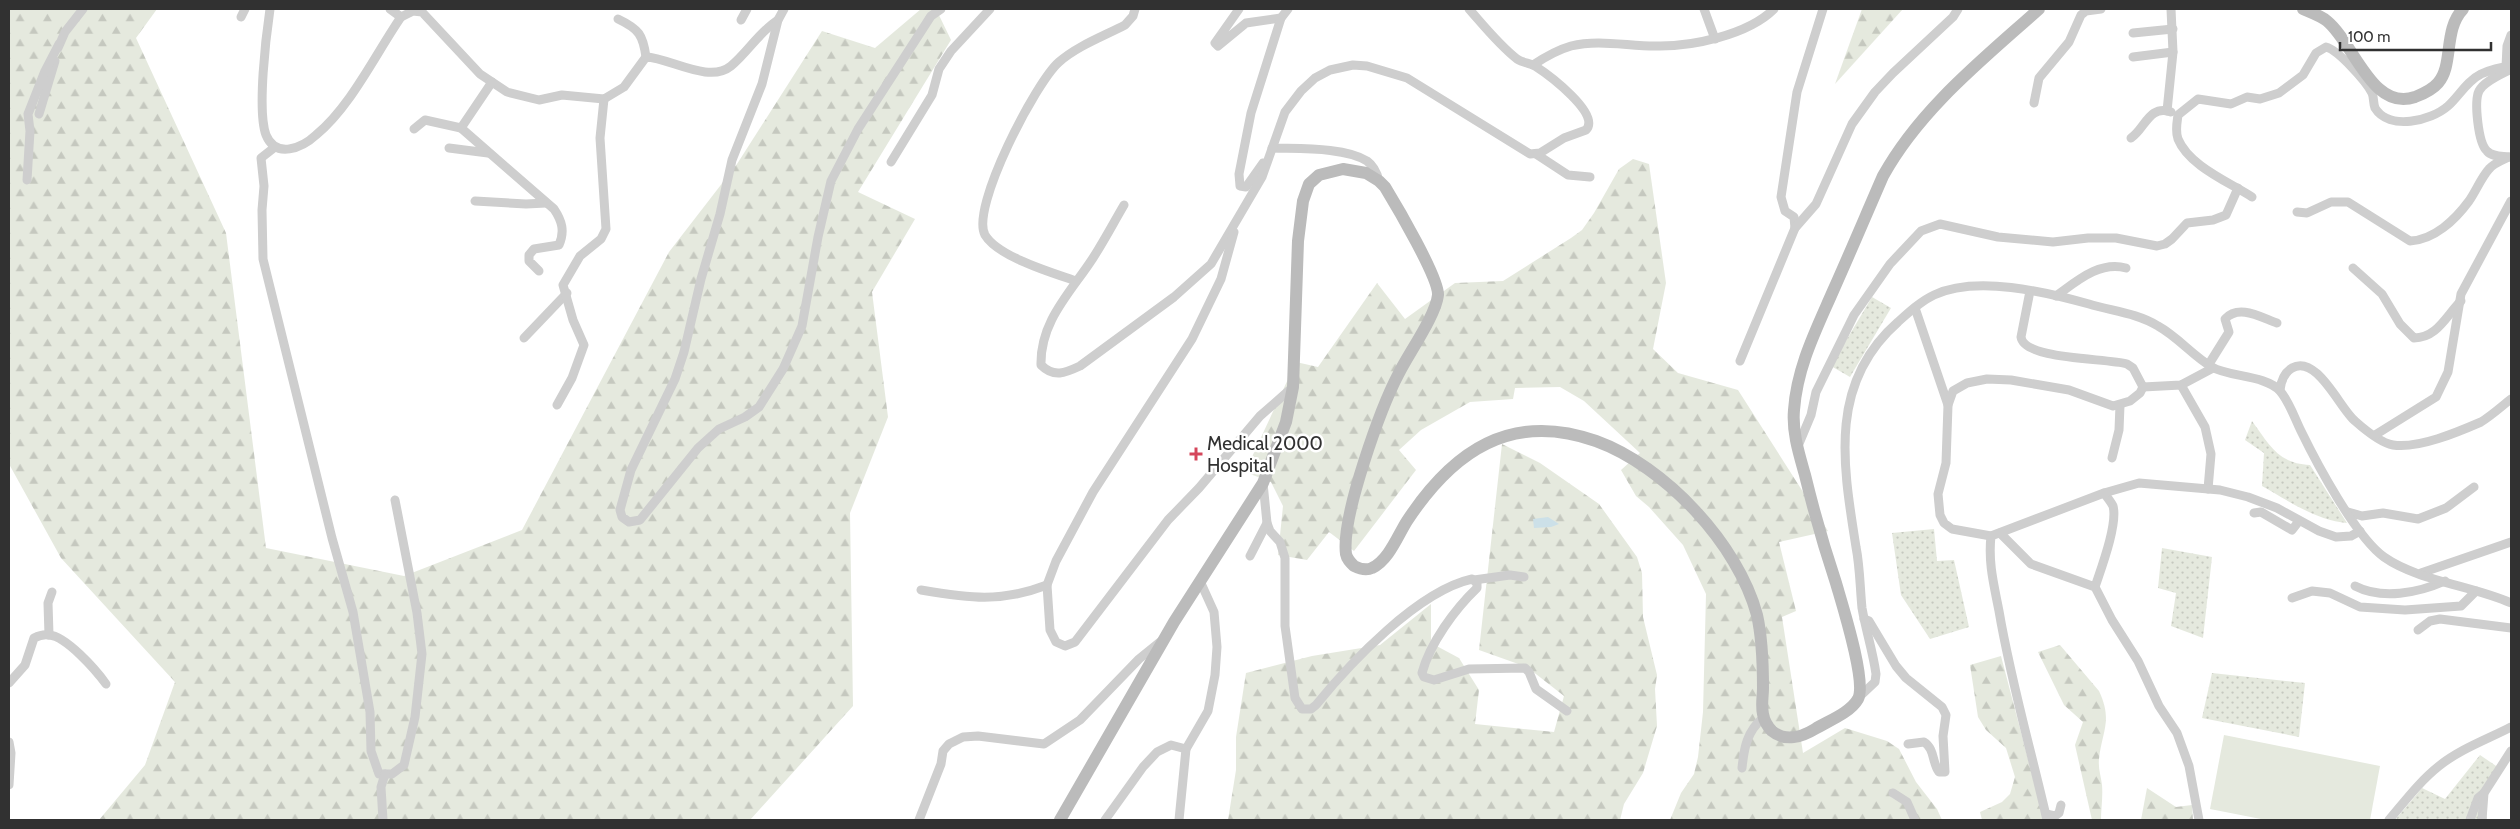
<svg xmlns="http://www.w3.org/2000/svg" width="2520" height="829" viewBox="0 0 2520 829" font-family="Cabin,sans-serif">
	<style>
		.grass { fill: url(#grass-dots) }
		.forest { fill: url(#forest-firs) }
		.garden { fill: #e5e9de }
		.water { fill: #cce0e8 }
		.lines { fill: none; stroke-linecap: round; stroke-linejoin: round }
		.street { stroke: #cecece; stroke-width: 9 }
		.secondary { stroke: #bbb; stroke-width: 12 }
		.poi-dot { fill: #d5465b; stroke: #fff; stroke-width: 2 }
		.labels { text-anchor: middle; stroke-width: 5; stroke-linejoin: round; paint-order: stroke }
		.poi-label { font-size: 19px; fill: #313131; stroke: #fff; text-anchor: start }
	</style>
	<defs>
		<pattern id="grass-dots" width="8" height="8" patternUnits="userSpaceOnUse" patternTransform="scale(1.25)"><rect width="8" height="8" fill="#e5e9de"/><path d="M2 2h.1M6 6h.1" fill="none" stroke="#c5c8bf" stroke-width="1.8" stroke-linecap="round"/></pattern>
		<pattern id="forest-firs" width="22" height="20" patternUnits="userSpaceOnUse" patternTransform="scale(1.25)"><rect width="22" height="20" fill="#e5e9de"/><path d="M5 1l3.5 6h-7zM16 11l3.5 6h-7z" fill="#c5c8bf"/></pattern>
	</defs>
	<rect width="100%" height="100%" fill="#fff"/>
	<g class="grass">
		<polygon points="1872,297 1891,308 1850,377 1831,366"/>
		<path d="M2252 421C2269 444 2278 464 2310 465L2347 523C2317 521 2287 500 2262 486L2264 453 2245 440Z"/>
		<polygon points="1934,529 1937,561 1954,560 1969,627 1930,639 1901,595 1892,533"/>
		<polygon points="2162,548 2212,557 2203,638 2171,626 2176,593 2158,588"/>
		<polygon points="2212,673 2305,683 2299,737 2202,718"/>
		<polygon points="2480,755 2502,770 2484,790 2487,820 2395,820 2422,788 2445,799"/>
	</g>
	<g class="forest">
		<polygon points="9,9 157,9 136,38 226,233 266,548 404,576 522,530 669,252 737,164 822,31 875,48 921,9 936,9 951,40 858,192 915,219 872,292 888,417 850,513 853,706 750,820 99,820 145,765 175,682 61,558 9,464"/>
		<polygon points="1862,9 1903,9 1835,84"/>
		<polygon points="1633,159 1649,164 1666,283 1653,349 1678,373 1738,390 1828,531 1779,542 1796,611 1782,617 1803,753 1845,728 1887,741 1899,749 1916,782 1937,809 1942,820 1670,820 1681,793 1694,774 1698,757 1703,712 1706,594 1683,545 1649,507 1636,496 1621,470 1640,453 1584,401 1560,387 1515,388 1513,399 1470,402 1421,430 1399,450 1416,470 1354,551 1329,532 1307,560 1278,555 1283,506 1271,482 1245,472 1296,362 1318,367 1377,283 1405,319 1455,283 1503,281 1571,238 1582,230 1594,213 1619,169"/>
		<polygon points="1502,444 1540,463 1599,504 1637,557 1642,573 1643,617 1657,675 1655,689 1657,726 1643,773 1624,804 1620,820 1228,820 1236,770 1236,737 1246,673 1312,656 1380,645 1431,604 1431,643 1459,658 1479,690 1475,724 1554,732 1564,696 1527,667 1479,650"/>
		<path d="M2060 645 2099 691C2113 721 2102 731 2099 759 2098 769 2101 776 2102 785 2103 797 2101 809 2101 820H2092L2075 745 2083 722 2064 705 2038 652Z"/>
		<polygon points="2001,656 2044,820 1982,820 1980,812 2002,802 2010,794 2015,777 2006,748 1986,730 1978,717 1970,665"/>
		<polygon points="2147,788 2176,807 2192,805 2193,820 2141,820"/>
	</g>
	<polygon class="garden" points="2224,735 2380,766 2370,820 2266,820 2210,809"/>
	<polygon class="water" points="1548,517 1559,524 1551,527 1534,528 1533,519"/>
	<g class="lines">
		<g class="street">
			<path d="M270 9C266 36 257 111 266 135 276 159 302 148 316 135 351 106 375 55 401 17L413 11 422 12 480 74 507 92 539 100 562 95 604 99 624 87 646 57C670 58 709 84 731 66 748 52 759 32 778 20"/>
			<polyline points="390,9 401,17"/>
			<polyline points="784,9 778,20 762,84 732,160 720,214 701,279 684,352 675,379 631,470 620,510 622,517 629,522 640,520 698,448 719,429 745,417 759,407 783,369 802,326 818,237 831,181 858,129 931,16 941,9"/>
			<polyline points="1239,9 1215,43 1218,46 1246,23 1281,18"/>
			<polyline points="1704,9 1715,39"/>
			<polyline points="241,17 245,9"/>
			<path d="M618 19C639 29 643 35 646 57"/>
			<polyline points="741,20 747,9"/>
			<polyline points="2133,33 2173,29"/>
			<polyline points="58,48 65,32 83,9"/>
			<polyline points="2133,57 2173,52"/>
			<path d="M1533 65C1545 57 1557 50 1571 46 1598 39 1627 46 1655 46 1691 47 1748 35 1774 9"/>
			<polyline points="2506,67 2507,46 2511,35"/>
			<path d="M492 82 461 128 554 209C562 221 565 231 559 245L534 249 529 255V261L539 271"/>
			<polyline points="2034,103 2039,78 2069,42 2081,15 2086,11 2101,9"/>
			<polyline points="2167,111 2173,52 2171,9"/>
			<polyline points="39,114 55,61"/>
			<polyline points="414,129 425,120 461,128"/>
			<path d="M2131 138C2145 129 2149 104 2171 112"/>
			<polyline points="275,147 261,158 264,186 262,210 263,259 332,538 353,612 370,712 371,751 379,774 392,774 404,765 415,717 422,654 417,613 395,500"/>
			<polyline points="449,148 488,153"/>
			<path d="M1272 148C1299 149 1345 147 1367 161 1374 166 1377 173 1379 181"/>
			<polyline points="1536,154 1568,175 1590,177"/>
			<path d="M2509 157C2501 156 2492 157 2487 151 2478 143 2474 101 2479 91 2484 81 2502 74 2511 69"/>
			<polyline points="891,162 932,95 939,69 951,51 990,9"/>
			<polyline points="1263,163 1246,187 1240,186 1239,174 1251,113 1281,18 1288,9"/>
			<polyline points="27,180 30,131 28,114 45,71 59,44"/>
			<path d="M2252 197C2229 182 2189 166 2178 139 2175 131 2177 123 2178 115L2198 99 2231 104 2247 97 2260 99 2279 93 2303 75 2316 53 2326 47C2338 50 2366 81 2372 93 2374 97 2373 103 2375 108 2389 131 2431 121 2448 106 2459 96 2467 81 2481 74 2490 70 2502 67 2511 66"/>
			<polyline points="475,201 526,204 546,203"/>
			<path d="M1124 205C1114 222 1104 241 1093 258 1071 292 1040 321 1041 365 1054 378 1065 373 1080 366L1174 297 1211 264 1262 177 1285 112 1301 91 1315 78 1330 70 1353 65 1367 66 1407 78 1530 154 1540 153 1564 138 1586 130C1601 114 1549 75 1535 66 1530 63 1523 63 1517 59 1499 45 1484 26 1469 9"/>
			<path d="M2297 212 2307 213 2331 202H2348L2410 241C2434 240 2455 220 2469 201 2476 191 2481 178 2489 169 2494 163 2503 160 2509 157"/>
			<polyline points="1795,228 1794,217 1785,211 1781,197 1797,92 1823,9"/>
			<polyline points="1234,232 1221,279 1192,339 1093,492 1056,561 1047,585 1050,630 1056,642 1065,646 1075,642 1168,520 1199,488 1260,416 1293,387"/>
			<path d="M2353 268 2382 294 2400 324 2414 338C2437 338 2446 316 2461 301"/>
			<path d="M1076 281C1053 273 998 257 985 235 970 208 1036 82 1059 62 1077 46 1104 36 1125 25L1133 16 1135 9"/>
			<path d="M2030 291 2021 337C2024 360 2107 358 2127 364L2133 368 2143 387 2181 385 2213 368"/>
			<path d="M2056 296C2077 281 2099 261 2126 268"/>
			<polyline points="1915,308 1948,405"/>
			<polyline points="524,338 567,293"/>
			<polyline points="1740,361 1795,228 1816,204 1852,124 1875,92 1893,73 1953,17 1958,9"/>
			<path d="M2209 364 2229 332 2225 319C2239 304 2260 317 2277 323"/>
			<polyline points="2181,385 2205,427 2211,454 2208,489"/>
			<path d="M2280 390C2281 381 2284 373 2292 368 2317 354 2340 409 2355 421 2364 429 2381 443 2393 445 2418 449 2458 432 2481 422 2491 416 2502 406 2511 399"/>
			<polyline points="557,405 572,378 584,345 573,320 563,285 580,256 601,239 606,229 600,138 604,99"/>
			<polyline points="2375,435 2436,397 2448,372 2461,294 2511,201"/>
			<polyline points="1798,446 1811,415 1816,392 1854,315 1890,264 1921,231 1940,224 1998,237 2053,242 2088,238 2116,238 2157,246 2165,244 2172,239 2187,223 2213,220 2226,215 2238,188"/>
			<polyline points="2112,458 2119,430 2120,405"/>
			<path d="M1263 483 1267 523 1270 531 1280 542 1285 558V626L1295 698 1302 709H1311L1316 705C1350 663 1418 591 1472 579L1477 583V588C1455 609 1430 643 1422 673L1424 677 1434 680 1469 669 1525 668 1529 672 1536 689 1567 711"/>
			<polyline points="2348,512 2362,516 2383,513 2418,519 2446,508 2474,487"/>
			<polyline points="2254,513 2261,512 2292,530 2299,521"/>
			<polyline points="2000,533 2031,564 2095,587 2112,620 2138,661 2159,706 2177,733 2189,766 2199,820"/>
			<polyline points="1991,536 1952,529 1944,523 1940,515 1938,494 1946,463 1948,405 1953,391 1967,383 1987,379 2011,380 2069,390 2113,406 2130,401 2140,393 2143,387"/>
			<polyline points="1250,556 1267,523"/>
			<polyline points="2421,573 2511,542"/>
			<polyline points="1474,580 1510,575 1524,577"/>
			<path d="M2355 586C2382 600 2418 593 2445 581"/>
			<path d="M2095 587C2101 569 2118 524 2113 506 2111 502 2107 497 2104 493"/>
			<path d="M921 590C969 598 1000 603 1047 585"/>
			<polyline points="2292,598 2312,591 2330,593 2360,607 2405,610 2461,606 2476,591"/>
			<path d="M1864 619 1869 621 1896 666 1906 678 1942 707 1946 715 1943 736 1945 772H1939C1932 763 1935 749 1924 742L1908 744"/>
			<polyline points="2418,630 2430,621 2440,619 2511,628"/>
			<polyline points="49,635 48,603 52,592"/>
			<path d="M9 683 25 665 34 638C38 636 44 634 49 635 66 636 96 670 106 684"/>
			<path d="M1858 698 1875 682 1876 674C1873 652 1866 631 1862 608 1860 588 1860 567 1856 547 1843 465 1828 383 1898 322 1909 312 1921 301 1934 295 1976 275 2046 292 2089 304 2112 311 2137 313 2158 326 2178 337 2193 356 2212 367 2228 377 2266 375 2280 391 2289 401 2295 419 2301 431 2317 464 2356 537 2384 557 2418 581 2474 586 2511 603"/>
			<polyline points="9,742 11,753 9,785"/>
			<path d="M1742 768C1744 748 1747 731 1763 718"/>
			<polyline points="1893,793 1907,802 1915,820"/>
			<polyline points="2046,814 2055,816 2059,813 2061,805"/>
			<polyline points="383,820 381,787 385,774"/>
			<polyline points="919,820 941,764 943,751 949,744 963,737 978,736 1044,744 1080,720 1139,659 1160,642"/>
			<polyline points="1105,820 1143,767 1157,752 1171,745 1186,749"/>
			<polyline points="1179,820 1186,749 1208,711 1215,675 1217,647 1214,612 1200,581"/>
			<path d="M2047 820C2031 750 2011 682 1999 611 1994 585 1988 563 1991 536L2104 493 2139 483 2220 490 2248 497 2277 508 2319 531 2336 537 2351 536 2360 531"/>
			<path d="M2389 820C2405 801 2420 781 2439 766 2460 749 2488 739 2511 727"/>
			<polyline points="2470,820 2478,798 2484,793"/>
			<polyline points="2482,820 2484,793 2511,751"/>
		</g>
		<g class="secondary">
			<path d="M2303 9C2310 12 2321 16 2327 21 2354 43 2372 112 2415 97 2423 94 2432 90 2438 83 2454 65 2443 30 2463 9"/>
			<path d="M1060 820 1174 622 1263 483 1286 422 1293 387 1298 241 1303 201 1309 184 1319 175 1343 169 1366 173 1379 181 1385 187C1396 205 1439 278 1438 295 1436 315 1409 353 1399 373 1381 407 1341 517 1346 554 1347 559 1350 562 1354 566 1360 569 1366 571 1372 568 1389 560 1398 535 1407 521 1453 451 1511 411 1596 441 1665 466 1738 544 1757 615 1762 637 1763 665 1763 688 1763 696 1761 705 1763 714 1764 720 1768 727 1772 731 1785 742 1802 737 1815 729 1828 721 1850 713 1858 699 1867 682 1842 604 1836 583 1824 547 1814 512 1805 475 1799 454 1792 432 1794 410 1797 367 1816 330 1833 291 1850 253 1866 215 1883 176 1920 109 1982 60 2039 9"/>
		</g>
	</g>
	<path class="poi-dot" d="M1193.5 446.5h5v5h5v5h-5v5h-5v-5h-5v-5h5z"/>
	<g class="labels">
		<g class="poi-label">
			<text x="1207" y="450">Medical 2000<tspan x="1207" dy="22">Hospital</tspan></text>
		</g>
	</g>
	<rect width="2520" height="829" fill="none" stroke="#313131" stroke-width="20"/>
	<path d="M2340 42v8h151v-8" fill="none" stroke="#313131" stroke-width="2.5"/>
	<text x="2348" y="42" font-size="15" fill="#313131" stroke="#ffffff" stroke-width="4" paint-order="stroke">100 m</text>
</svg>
